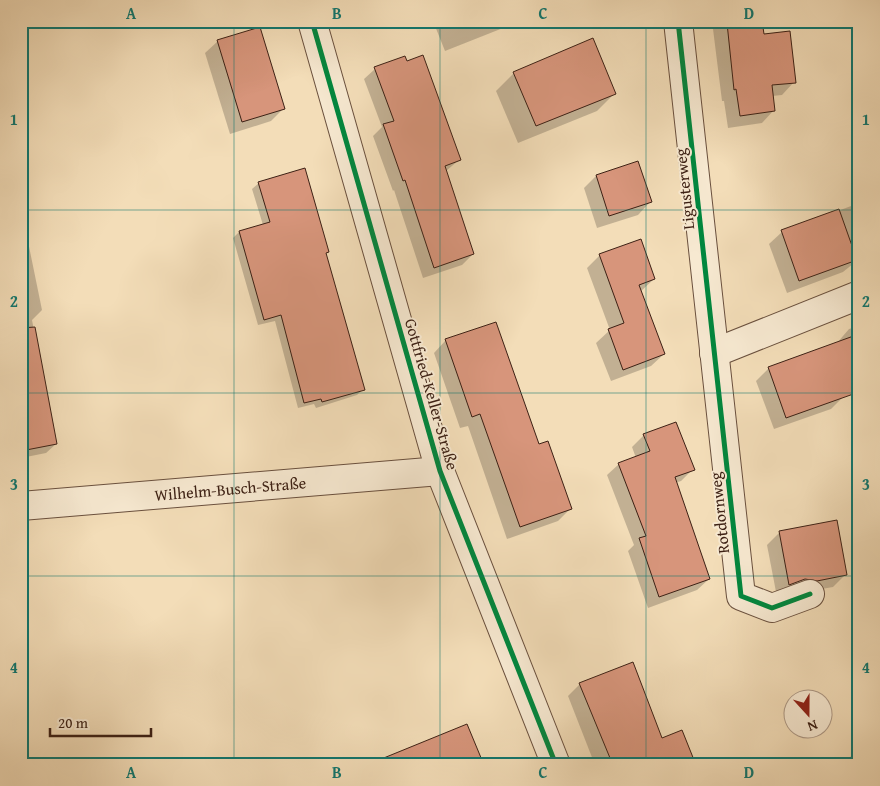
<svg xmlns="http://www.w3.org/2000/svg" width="880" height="786" viewBox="0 0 880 786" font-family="'Gentium Book Plus',serif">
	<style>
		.shadow { fill: #0003 }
		.building { fill: #d7957b; stroke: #3d2115 }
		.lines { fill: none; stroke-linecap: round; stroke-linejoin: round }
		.minor-casing { stroke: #6a503e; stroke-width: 30 }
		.minor { stroke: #f7e9d1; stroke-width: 28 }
		.cycleway-casing { stroke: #f7e9d1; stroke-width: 8 }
		.cycleway { stroke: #00873e; stroke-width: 5 }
		.grid { fill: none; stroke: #0f766e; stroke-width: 1; stroke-opacity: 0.55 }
		.labels { text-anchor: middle; stroke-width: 4; stroke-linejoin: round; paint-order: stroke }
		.street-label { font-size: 16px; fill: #3d2115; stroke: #f7e9d1 }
		.neatline { fill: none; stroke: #0f766e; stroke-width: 2 }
		.grid-label { font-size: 16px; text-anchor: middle; font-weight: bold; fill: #0f766e }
	</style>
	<rect width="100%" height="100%" fill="#f3ddb8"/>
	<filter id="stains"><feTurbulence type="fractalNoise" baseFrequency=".004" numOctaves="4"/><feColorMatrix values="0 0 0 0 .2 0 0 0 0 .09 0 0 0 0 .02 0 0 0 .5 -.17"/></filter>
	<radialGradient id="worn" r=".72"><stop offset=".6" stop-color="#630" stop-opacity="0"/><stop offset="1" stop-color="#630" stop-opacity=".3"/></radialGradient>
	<g class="shadow">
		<polygon points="433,21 521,21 445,51"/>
		<polygon points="712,21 761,21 763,35 794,82 782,95 772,96 774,110 762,123 728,128 724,101 722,101"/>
		<polygon points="218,41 283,109 271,121 230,134 205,53"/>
		<polygon points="375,69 459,160 446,171 473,254 462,265 423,278 394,190 393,191 373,136 382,127 364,79"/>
		<polygon points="514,73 615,93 597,111 518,143 496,91"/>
		<polygon points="596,176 650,202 638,215 597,228 584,188"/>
		<polygon points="259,183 328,251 325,254 363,389 357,395 316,408 314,404 298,408 275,321 258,325 233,238 239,232 263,225 252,189"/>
		<polygon points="21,195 26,214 23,217 42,310 32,320 56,444 46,453 21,458"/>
		<polygon points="859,203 859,259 843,272 787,293 769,244 782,232"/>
		<polygon points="600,255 654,279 640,292 664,354 651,366 611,381 596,343 610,330 587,268"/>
		<polygon points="859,326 859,389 843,397 831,409 774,429 756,381 769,368 837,343 849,329"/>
		<polygon points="446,340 539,445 570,509 558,521 507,539 468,426 460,428 434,353"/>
		<polygon points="644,435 693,469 681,481 675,483 709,579 697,590 648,608 628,551 634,545 607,475 619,464 636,458 632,447"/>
		<polygon points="780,532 845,575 833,587 777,597 767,545"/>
		<polygon points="580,684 661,739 694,765 595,765 568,696"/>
		<polygon points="859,753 859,765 831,765"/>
	</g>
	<g class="building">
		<polygon points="741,21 762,21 764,34 790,31 796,83 772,85 775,111 740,116 736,89 734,90 727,23"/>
		<polygon points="260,27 285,109 242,122 217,40"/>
		<polygon points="593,38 616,94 536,126 513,72"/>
		<polygon points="423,55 461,160 445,166 474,254 434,268 405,180 403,181 383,124 394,121 374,67 405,56 407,61"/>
		<polygon points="638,161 652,202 609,216 596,175"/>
		<polygon points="305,168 329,252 326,253 365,390 322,402 321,399 304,403 281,315 264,320 239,231 270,222 258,182"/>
		<polygon points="839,209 857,260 799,281 781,230"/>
		<polygon points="641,239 655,279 639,285 665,354 623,370 608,329 624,323 599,254"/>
		<polygon points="496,322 539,444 548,441 572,509 520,527 480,414 472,417 445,339"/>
		<polygon points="35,327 57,444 21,451 21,328"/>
		<polygon points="859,334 859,392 786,418 768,367"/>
		<polygon points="676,422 695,470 675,477 710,579 659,597 639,538 646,536 618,463 650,451 643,434"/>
		<polygon points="837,520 847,575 817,581 805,579 789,585 779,531"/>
		<polygon points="633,662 662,738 682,730 696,765 598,765 597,762 610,758 579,683"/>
		<polygon points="467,724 484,765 369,765 369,764"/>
	</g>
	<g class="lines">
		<g class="minor-casing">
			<g id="minor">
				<polyline points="312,21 440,471 556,765"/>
				<polyline points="678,21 741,596 772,608 810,594"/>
				<polyline points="714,353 859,295"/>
				<path id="s1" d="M21 506 440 471"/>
			</g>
		</g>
		<use href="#minor" class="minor"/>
		<g class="cycleway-casing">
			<g id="cycleway">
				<polyline points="312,21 440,471 556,765"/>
				<polyline points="678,21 741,596 772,608 810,594"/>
			</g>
		</g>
		<use href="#cycleway" class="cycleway"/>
	</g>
	<path class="grid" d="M234 21V765M440 21V765M646 21V765M21 210H859M21 393H859M21 576H859"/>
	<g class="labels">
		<g class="street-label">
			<text transform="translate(684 189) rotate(-96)" y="6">Ligusterweg</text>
			<text transform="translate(432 394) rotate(74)" y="6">Gottfried-Keller-Straße</text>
			<text dy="6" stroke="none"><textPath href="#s1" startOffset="210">Wilhelm-Busch-Straße</textPath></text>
			<text transform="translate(719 513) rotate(-96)" y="6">Rotdornweg</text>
		</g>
	</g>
	<rect width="880" height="786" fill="none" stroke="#f3ddb8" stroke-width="55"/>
	<g transform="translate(808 714) rotate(159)"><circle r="24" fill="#f7e9d1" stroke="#ad9986"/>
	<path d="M0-4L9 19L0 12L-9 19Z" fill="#8f2418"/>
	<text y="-8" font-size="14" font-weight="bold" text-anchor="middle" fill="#3d2115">N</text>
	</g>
	<path d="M50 728v8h101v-8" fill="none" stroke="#3d2115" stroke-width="2.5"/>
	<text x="58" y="728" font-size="15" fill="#3d2115" stroke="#f7e9d1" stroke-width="4" paint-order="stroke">20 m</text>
	<rect x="28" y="28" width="824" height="730" class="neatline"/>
	<g class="grid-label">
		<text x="131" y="19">A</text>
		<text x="337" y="19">B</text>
		<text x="543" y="19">C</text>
		<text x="749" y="19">D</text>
		<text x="14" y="125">1</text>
		<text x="866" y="125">1</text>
		<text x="14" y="307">2</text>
		<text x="866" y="307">2</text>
		<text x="14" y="490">3</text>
		<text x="866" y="490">3</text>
		<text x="14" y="673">4</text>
		<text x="866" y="673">4</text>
		<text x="131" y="778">A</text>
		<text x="337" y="778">B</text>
		<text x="543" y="778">C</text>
		<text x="749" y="778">D</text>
	</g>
	<rect width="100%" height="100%" filter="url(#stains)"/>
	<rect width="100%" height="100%" fill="url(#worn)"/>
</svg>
